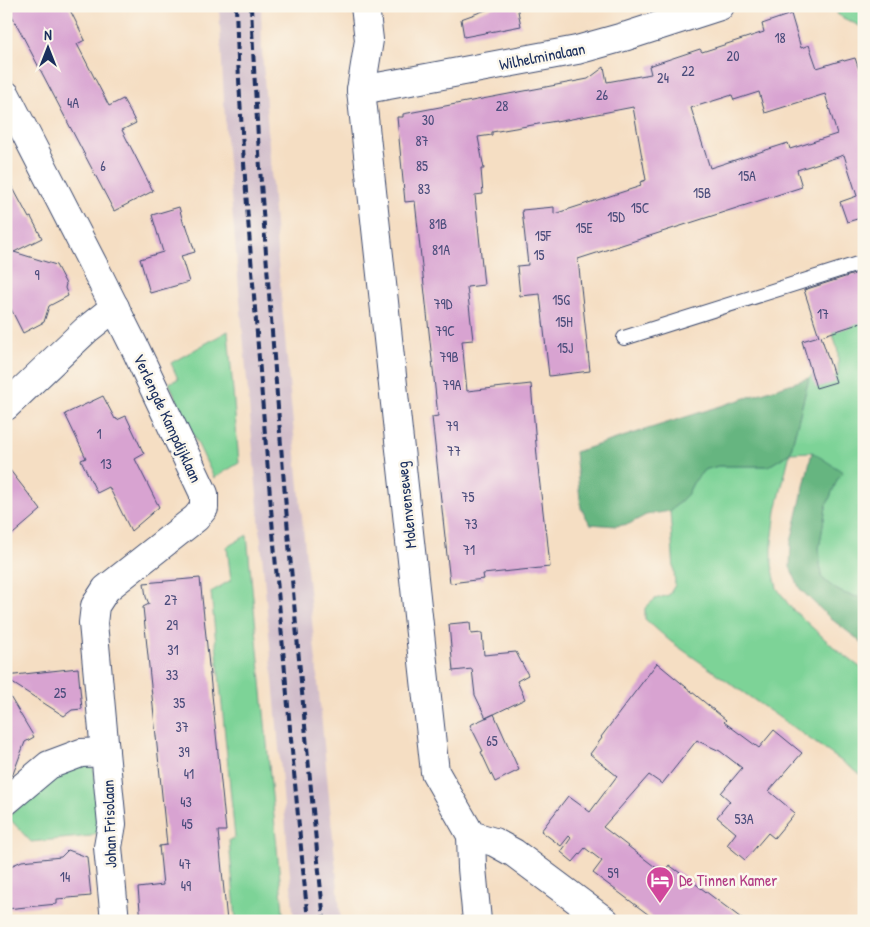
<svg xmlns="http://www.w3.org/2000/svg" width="870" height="927" viewBox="0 0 870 927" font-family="'Patrick Hand',sans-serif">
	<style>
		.industrial { fill: #d1bdca }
		.green { fill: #7dd397; stroke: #4c817a }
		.forest { fill: #66b580; stroke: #40726f }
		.building { fill: #d8a3d1; fill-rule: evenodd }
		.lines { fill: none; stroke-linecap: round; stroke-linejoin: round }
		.lane-casing { stroke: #3c496d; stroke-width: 16 }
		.street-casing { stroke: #3c496d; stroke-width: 30 }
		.lane { stroke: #fff; stroke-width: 14 }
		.street { stroke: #fff; stroke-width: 28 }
		.rail { stroke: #1b2f5e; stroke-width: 4; stroke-dasharray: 8 4; stroke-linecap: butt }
		.labels { text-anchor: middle; stroke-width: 5; stroke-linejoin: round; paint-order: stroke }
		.number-label { font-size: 14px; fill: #4a4c7b }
		.street-label { font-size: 16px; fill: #1b2f5e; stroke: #fbf7ec }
		.hotel-label { font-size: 16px; fill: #b23c85; stroke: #fbf7ec; text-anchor: start }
	</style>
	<rect width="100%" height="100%" fill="#fbf7ec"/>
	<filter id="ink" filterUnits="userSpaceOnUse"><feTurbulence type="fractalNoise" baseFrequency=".02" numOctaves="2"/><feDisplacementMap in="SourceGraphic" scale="10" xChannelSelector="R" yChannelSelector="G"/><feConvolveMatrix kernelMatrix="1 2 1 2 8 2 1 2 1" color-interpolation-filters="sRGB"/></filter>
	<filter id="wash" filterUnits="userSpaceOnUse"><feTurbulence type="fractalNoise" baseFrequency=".0096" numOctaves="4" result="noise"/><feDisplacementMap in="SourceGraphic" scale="20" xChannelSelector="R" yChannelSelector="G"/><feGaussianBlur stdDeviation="1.12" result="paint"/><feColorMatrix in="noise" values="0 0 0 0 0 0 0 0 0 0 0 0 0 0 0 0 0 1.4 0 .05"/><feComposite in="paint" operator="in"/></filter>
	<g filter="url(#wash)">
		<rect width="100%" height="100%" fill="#f5dec3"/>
		<polygon class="industrial" points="219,6 261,6 262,51 277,252 291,403 341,921 294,921 226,139"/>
		<g class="green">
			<polygon points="840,6 864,6 864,28 845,19 837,14"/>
			<path d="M864 321V598C843 595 836 591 821 577L819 549 826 507 837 480 812 452 790 453 776 511 772 543V565L777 588 791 608 837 650 864 670V777L670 641 645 619V608L655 599 669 595 675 585 670 511 687 495 693 483 704 470 718 466H769L790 453 809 378 815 374 830 378 838 375V352L832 330Z"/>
			<polygon points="228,331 239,463 214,478 169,383 178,379 171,363"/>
			<polygon points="247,535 284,921 236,921 229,840 235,838 211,592 231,580 227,547"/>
			<polygon points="86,764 94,769 102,830 91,836 31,842 9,818 11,814 67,767"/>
		</g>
		<g class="forest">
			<polygon points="809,378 790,453 769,466 718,466 704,470 693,483 687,495 670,511 646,515 629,524 616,526 590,524 581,508 575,452"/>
			<path d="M812 452 843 472 837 480 826 507 819 549 821 577C836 591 843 595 864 598V644L830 618 800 589 790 567 791 542Z"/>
		</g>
		<g id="blocks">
			<g class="building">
				<polygon points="7,6 68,6 85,40 77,44 109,106 123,99 136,123 122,130 153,191 114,211"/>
				<polygon points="497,6 517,6 521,26 464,37 461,19"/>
				<path d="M791 14 801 48 809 45 817 68 843 60 844 61 855 58 864 84V217L847 222 840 202 857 196 844 155 797 170 802 187 578 259 590 371 549 376 540 294 520 296 517 266 528 265 522 210 554 207V214L641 186 640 182 646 180 633 107 556 122V121L492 132V135L478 137 484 169H481L483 194 475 195 484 285 467 287 473 340 462 341 467 391 531 384 538 468 545 529H546L547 536 550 567 483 574 484 579 450 583 432 417 438 416 415 201 405 202 397 117H403V114L588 79 604 67 607 82 651 74 649 66 700 49 702 52 764 32 762 24ZM759 92 765 113 825 94 837 134 790 149 788 143 710 168 691 108 732 95 734 100Z"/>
				<polygon points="6,175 29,218 31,217 42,238 14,252 56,265 66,284 65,288 68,296 49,306 44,322 23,333 6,299"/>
				<polygon points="179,207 184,225 186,224 195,252 181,256 189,282 150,293 140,259 163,252 152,215"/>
				<polygon points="864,271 864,322 821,336 836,382 816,388 802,341 819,336 804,290"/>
				<polygon points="103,396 115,419 116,418 117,420 126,416 144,454 135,459 159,507 131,531 109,487 97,493 81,460 86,458 65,414"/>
				<polygon points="6,465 41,510 6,540"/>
				<polygon points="200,578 226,831 218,831 227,921 141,921 138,888 163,885 159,846 167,845 143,607 149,604 146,597 144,583"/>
				<polygon points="470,622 471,634 482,633 484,655 516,652 528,675 517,681 525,699 486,718 475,695 472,669 453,671 449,624"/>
				<polygon points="657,663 726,720 724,722 759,748 774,730 802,753 769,791 795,813 774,838 768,833 745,860 727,845 736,833 717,817 730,801 721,793 742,768 720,751 700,742 697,740 662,784 649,775 603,827 663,873 669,865 697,885 745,921 657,921 593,873 602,861 585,848 573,862 561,852 571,838 569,836 561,846 541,831 568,796 590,812 617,776 590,754 602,738 601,737"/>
				<polygon points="78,668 82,709 72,710 64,716 6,679 6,676"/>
				<polygon points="6,690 34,737 25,742 13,774 6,780"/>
				<polygon points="494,714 519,770 495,782 481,752 483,751 470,725"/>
				<polygon points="68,850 87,857 91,896 57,899 57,904 6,909 6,868 22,861 61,857"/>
			</g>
		</g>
	</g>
	<g filter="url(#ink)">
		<use href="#blocks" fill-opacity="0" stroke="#3c496d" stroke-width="1"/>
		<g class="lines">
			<g class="lane-casing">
				<polyline id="lane" points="624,338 864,262"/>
			</g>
			<g class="street-casing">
				<g id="street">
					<polyline points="365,6 369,40 361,90 435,772 471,835 494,842 514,853 605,921"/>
					<polyline points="361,90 405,82 577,50 627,36 720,6"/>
					<polyline points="6,95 99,276 134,346 204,494 204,508 196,518 106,589 95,606 93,623 105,752"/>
					<polyline points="6,406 86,330 115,307"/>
					<polyline points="6,801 49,765 81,753 105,752 112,824 108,847 115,921"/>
					<polyline points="471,835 472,868 477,921"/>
				</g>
			</g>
			<use href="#lane" class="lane"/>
			<use href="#street" class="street"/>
			<g class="rail">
				<path d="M236 6C240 137 252 267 262 397 276 572 291 746 308 921"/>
				<path d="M251 6C257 145 268 282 279 420 292 587 307 754 324 921"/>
			</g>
		</g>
	</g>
	<defs>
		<g id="hotel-pin" transform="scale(1.4375)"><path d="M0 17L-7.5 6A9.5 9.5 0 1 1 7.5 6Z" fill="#d1479c" stroke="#fbf7ec"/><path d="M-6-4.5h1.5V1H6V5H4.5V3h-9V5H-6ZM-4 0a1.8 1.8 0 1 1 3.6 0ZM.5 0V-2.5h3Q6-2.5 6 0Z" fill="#fff"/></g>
	</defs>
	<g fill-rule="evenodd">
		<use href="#hotel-pin" x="660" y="880"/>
	</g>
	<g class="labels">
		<g class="number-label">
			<text x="780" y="43">18</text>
			<text x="733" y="61">20</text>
			<text x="688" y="76">22</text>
			<text x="663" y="83">24</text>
			<text x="602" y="100">26</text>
			<text x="73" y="108">4A</text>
			<text x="502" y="111">28</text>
			<text x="428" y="125">30</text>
			<text x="422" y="146">87</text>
			<text x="103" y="171">6</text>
			<text x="422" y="171">85</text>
			<text x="747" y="181">15A</text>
			<text x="424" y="194">83</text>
			<text x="702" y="198">15B</text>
			<text x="640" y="213">15C</text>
			<text x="616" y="222">15D</text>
			<text x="438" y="229">81B</text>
			<text x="584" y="233">15E</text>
			<text x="543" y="241">15F</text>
			<text x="441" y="255">81A</text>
			<text x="539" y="260">15</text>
			<text x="37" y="280">9</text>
			<text x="561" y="305">15G</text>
			<text x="443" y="309">79D</text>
			<text x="823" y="319">17</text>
			<text x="564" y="327">15H</text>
			<text x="445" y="336">79C</text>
			<text x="565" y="353">15J</text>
			<text x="449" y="362">79B</text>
			<text x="452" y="390">79A</text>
			<text x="452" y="431">79</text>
			<text x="99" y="439">1</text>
			<text x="454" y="456">77</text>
			<text x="106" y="469">13</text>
			<text x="468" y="502">75</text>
			<text x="471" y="529">73</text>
			<text x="469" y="555">71</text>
			<text x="171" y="605">27</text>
			<text x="172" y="630">29</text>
			<text x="173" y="655">31</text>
			<text x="172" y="680">33</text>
			<text x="60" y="698">25</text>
			<text x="179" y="708">35</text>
			<text x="182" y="732">37</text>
			<text x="492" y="746">65</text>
			<text x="184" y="757">39</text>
			<text x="189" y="779">41</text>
			<text x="186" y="807">43</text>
			<text x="744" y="824">53A</text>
			<text x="187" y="829">45</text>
			<text x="185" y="869">47</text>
			<text x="613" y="878">59</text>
			<text x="65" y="882">14</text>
			<text x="186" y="891">49</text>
		</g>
		<g class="street-label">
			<text transform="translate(542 56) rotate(-11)" y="6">Wilhelminalaan</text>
			<text transform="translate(168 418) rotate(65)" y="6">Verlengde Kampdijklaan</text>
			<text transform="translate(406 505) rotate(-96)" y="6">Molenvenseweg</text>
			<text transform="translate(109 824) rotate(-92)" y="6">Johan Frisolaan</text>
		</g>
		<g class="hotel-label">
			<text x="679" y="886">De Tinnen Kamer</text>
		</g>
	</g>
	<rect width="870" height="927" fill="none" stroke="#fbf7ec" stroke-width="25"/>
	<g transform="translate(48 48)" stroke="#fbf7ec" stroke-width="4" paint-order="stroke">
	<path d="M0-4L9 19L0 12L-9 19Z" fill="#1b2f5e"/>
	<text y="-8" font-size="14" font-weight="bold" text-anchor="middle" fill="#1b2f5e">N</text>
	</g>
</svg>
